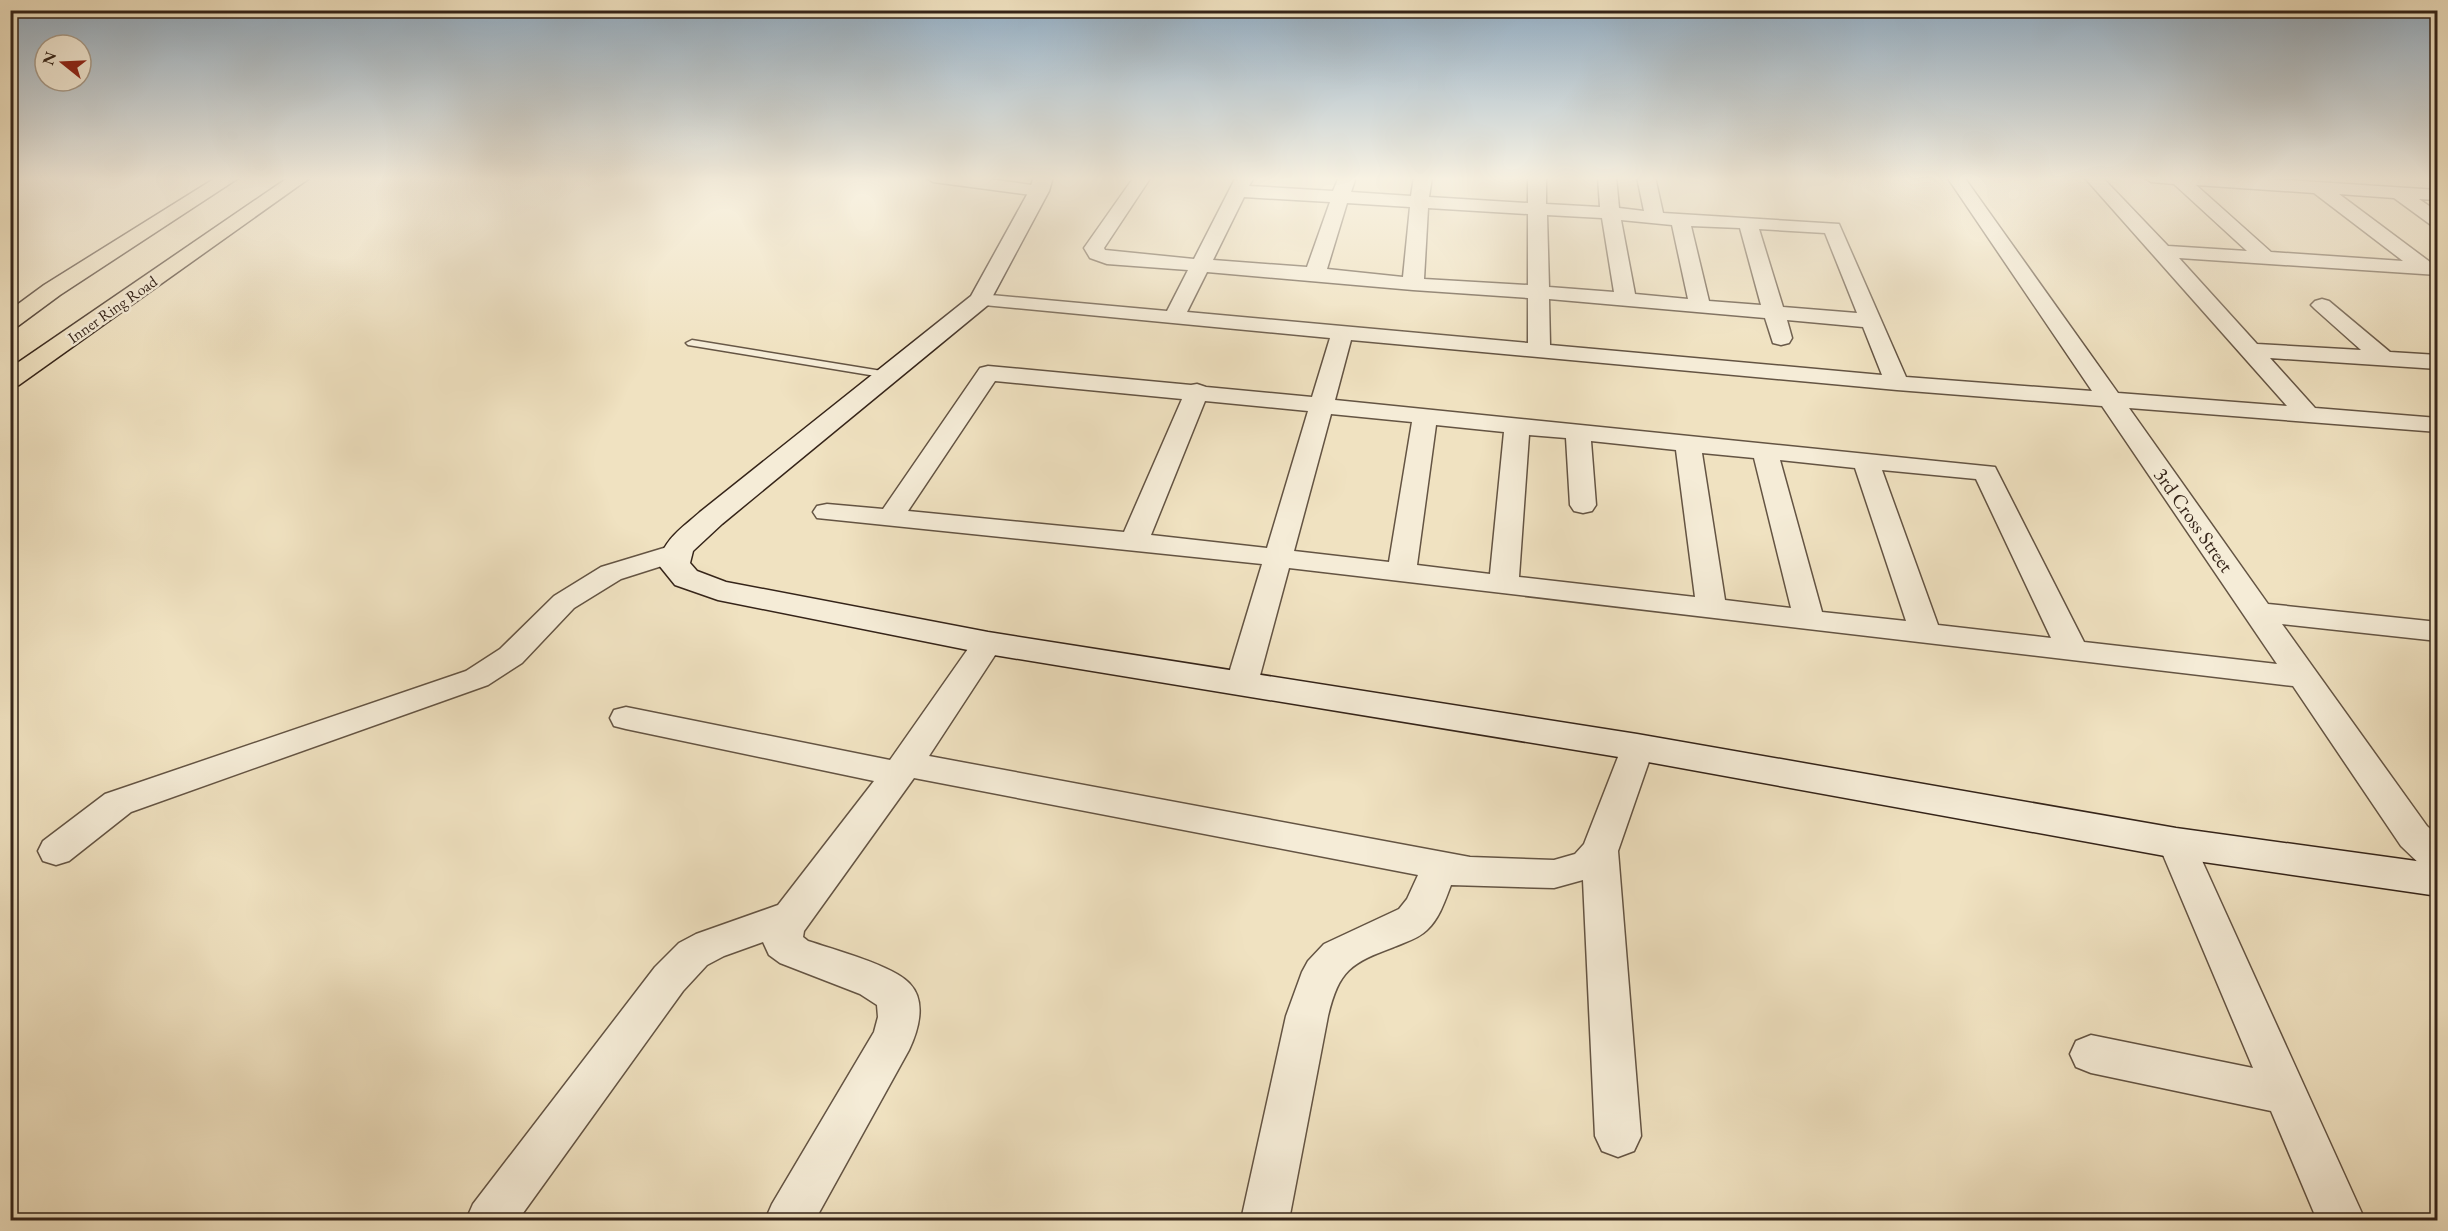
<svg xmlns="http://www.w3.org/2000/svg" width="2448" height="1231" viewBox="0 0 2448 1231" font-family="'EB Garamond',serif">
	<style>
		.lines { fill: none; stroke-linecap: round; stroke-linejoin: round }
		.lane-casing { stroke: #645443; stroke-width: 3 }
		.street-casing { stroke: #645443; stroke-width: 3 }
		.secondary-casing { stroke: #352419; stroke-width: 3 }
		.primary-casing { stroke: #352419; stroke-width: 3 }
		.lane { fill: #f5ecd7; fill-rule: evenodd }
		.street { fill: #f5ecd7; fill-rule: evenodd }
		.secondary { fill: #f5ecd7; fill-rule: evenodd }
		.primary { fill: #f0e2c1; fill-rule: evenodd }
		.labels { text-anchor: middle; stroke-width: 5; stroke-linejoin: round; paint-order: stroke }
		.far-street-label { font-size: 16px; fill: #352419; stroke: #f5ecd7 }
		.street-label { font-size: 20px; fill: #352419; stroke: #f5ecd7 }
	</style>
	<rect width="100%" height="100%" fill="#f0e2c1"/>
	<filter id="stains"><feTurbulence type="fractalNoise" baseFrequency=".00333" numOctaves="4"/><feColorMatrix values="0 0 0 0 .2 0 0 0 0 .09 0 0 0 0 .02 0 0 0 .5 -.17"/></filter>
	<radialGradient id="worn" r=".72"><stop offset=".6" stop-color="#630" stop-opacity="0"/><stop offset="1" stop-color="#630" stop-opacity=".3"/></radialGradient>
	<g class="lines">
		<g class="lane-casing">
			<polygon id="lane" points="692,340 888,372 894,375 888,378 688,345 686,343"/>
		</g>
		<g class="street-casing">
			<g id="street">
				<polygon points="925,177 975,177 1039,186 1045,187 1048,191 1045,195 1039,196 933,182"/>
				<path d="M1134 177H1151L1104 248 1105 250 1194 259 1236 177H1254L1249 186 1333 191 1339 177H1353L1355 180 1351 192 1411 196 1414 177H1432L1429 197 1528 203V177H1546V204L1600 207 1598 177H1616L1619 208 1644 211 1637 177H1655L1663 213 1839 224 1906 377 2092 391 1947 177H1964L2118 393 2287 406 2084 177H2102L2168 246 2247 251 2174 184 2151 182 2143 177H2239L2438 190V200L2419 199 2438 212V226L2431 225 2394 198 2339 194 2430 262 2438 263V275L2179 258 2257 344 2361 350 2315 309 2311 305 2315 301 2322 299 2329 301 2390 352 2438 355V369L2270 358 2315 408 2438 418V432L2129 408 2268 604 2438 622V641L2282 624 2427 826 2438 836V873L2425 869 2401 846 2293 686 1289 568 1258 683 1253 690 1242 693 1231 690 1226 683 1262 564 817 518 813 512 817 506 827 504 883 509 980 368 988 366 1191 385 1197 384 1206 387 1312 397 1330 338 973 304 970 300 973 296 980 294 1167 311 1188 270 1107 264 1090 258 1084 248ZM2196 185 2314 193 2403 261 2271 252ZM1244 197 1330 202 1307 267 1213 260ZM1347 203 1410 207 1403 277 1327 269ZM1428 208 1528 214V285L1424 279ZM1547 215 1602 218 1614 292 1549 287ZM1621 220 1672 225 1688 299 1635 294ZM1691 226 1740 228 1761 305 1709 301ZM1759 229 1825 233 1857 313 1783 307ZM1207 272 1413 290 1528 298V343L1187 312ZM1549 299 1765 318 1773 343 1781 345 1789 343 1792 338 1787 320 1863 327 1882 375 1550 345ZM1351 340 1897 390 2102 406 2277 664 2084 642 1995 467 1335 400ZM995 381 1182 399 1124 532 908 511ZM1205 401 1308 411 1267 548 1151 535ZM1331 414 1412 422 1389 562 1294 551ZM1436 425 1504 432 1490 574 1417 565ZM1529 435 1566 438 1570 505 1574 511 1583 513 1592 511 1596 505 1591 441 1676 450 1695 597 1519 577ZM1702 453 1754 458 1791 608 1725 600ZM1780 460 1855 468 1906 621 1822 612ZM1882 470 1976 479 2051 638 1938 625Z"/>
				<polygon points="677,544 687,546 691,552 687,558 621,579 574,608 522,663 488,685 131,812 69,861 56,865 43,861 38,851 43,841 105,794 466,671 500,649 554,596 601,567"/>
				<path d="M988 633 999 636 1003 643 929 756 1470 857 1554 860 1575 854 1584 844 1625 739 1637 735 1649 739 1654 747 1618 851 1641 1136 1634 1151 1618 1157 1602 1151 1595 1136 1583 880 1554 888 1451 885C1445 901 1439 919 1427 930 1418 939 1405 942 1394 947 1351 963 1339 970 1328 1016L1289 1220H1241L1286 1016 1302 972 1308 961 1324 944 1399 909 1407 899 1418 875 914 778 804 931 803 937 808 941C832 949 895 966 910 984 927 1002 918 1031 909 1050L815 1220H765L772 1204 874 1032 878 1017 877 1005 860 994 780 963 769 955 763 942 724 956 707 965 683 991 518 1220H466L473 1204 655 967 679 943 696 934 778 905 874 781 626 729 614 726 610 718 614 710 626 707 890 760 977 636Z"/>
				<polygon points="2176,829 2189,833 2194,843 2365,1220 2317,1220 2271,1111 2091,1073 2076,1067 2070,1054 2076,1041 2091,1035 2253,1068 2158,843 2163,833"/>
			</g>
		</g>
		<g class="secondary-casing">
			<path id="secondary" d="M1034 177H1053L1049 191 988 305 722 524 693 551 690 563 697 571 726 582 988 632 1637 734 2176 828 2438 864V896L2176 858 1637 760 988 654 718 600 675 585 658 564C665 538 681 529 700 512L971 296 1029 191Z"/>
		</g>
		<g class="primary-casing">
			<g id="primary">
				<polygon points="217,177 240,177 60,295 18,326 10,328 10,310 44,285"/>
				<polygon points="289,177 311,177 19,385 10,388 10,368"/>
			</g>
		</g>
		<use href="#lane" class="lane"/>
		<use href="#street" class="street"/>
		<use href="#secondary" class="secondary"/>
		<use href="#primary" class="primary"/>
	</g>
	<linearGradient id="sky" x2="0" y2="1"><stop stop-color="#91acc2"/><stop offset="0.51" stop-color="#f8f2e3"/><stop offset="1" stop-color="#f8f2e3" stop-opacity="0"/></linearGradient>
	<rect width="2448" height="350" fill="url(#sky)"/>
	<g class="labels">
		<g class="far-street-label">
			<text transform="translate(112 309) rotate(-35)" y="6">Inner Ring Road</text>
		</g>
		<g class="street-label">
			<text transform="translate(2194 520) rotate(55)" y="7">3rd Cross Street</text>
		</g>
	</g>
	<rect width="2448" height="1231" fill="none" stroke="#f0e2c1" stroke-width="36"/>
	<rect x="12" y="12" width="2424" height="1207" fill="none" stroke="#352419" stroke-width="3"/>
	<rect x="18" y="18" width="2412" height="1195" fill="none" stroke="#352419" stroke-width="1.5"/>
	<g transform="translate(63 63) rotate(288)"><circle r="28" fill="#f5ecd7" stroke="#a89c8b" stroke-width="1.5"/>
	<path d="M0-4.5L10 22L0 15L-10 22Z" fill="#8f2418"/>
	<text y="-9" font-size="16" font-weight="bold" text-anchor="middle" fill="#352419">N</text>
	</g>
	<rect width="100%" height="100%" filter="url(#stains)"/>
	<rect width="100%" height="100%" fill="url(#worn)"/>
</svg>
